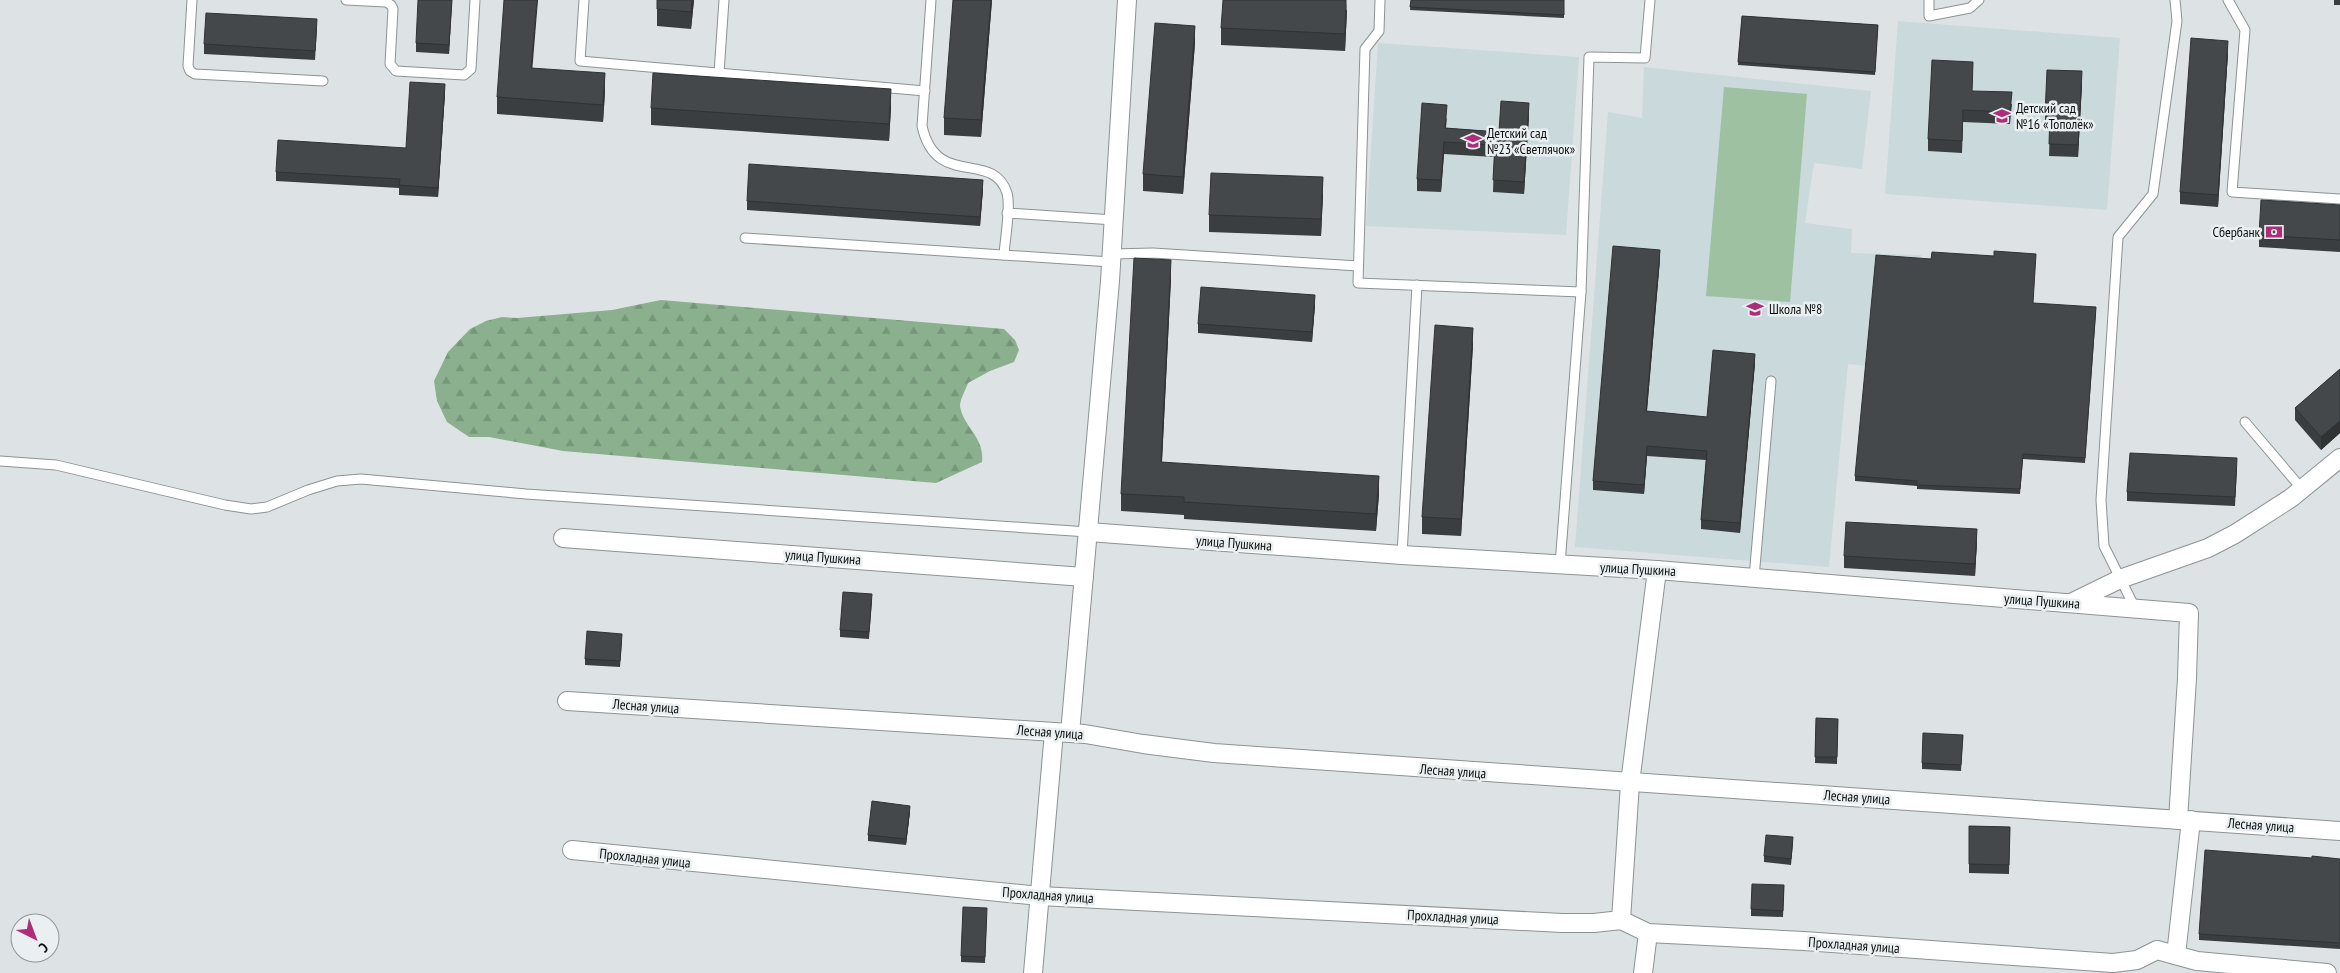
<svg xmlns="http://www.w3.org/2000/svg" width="2340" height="973" viewBox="0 0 2340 973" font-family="'PT Sans Narrow',sans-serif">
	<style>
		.built { fill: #cad9db }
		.forest { fill: url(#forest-firs) }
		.pitch { fill: #9ec1a2 }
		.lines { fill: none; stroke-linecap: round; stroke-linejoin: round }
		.service-casing { stroke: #8d9293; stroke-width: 11 }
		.minor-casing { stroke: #8d9293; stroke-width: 20 }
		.service { stroke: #fff; stroke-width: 9 }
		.minor { stroke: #fff; stroke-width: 18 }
		.wall { fill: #3a3e40 }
		.shaded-wall { fill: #303234 }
		.building { fill: #44484a; stroke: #303234 }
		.labels { text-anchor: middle; stroke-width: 5; stroke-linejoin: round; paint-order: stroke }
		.poi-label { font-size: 14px; fill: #0c0e0e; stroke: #eaf0f1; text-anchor: start }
		.street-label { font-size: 14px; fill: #0c0e0e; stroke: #eaf0f1 }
	</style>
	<defs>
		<pattern id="forest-firs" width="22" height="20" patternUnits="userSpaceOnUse" patternTransform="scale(1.25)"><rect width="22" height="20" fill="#8ab08e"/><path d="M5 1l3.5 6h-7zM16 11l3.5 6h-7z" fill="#769679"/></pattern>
	</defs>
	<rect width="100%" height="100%" fill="#dde3e4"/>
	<g class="built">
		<polygon points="1898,21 2120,38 2107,210 1885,194"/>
		<polygon points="1378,43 1579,57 1566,235 1366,226"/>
		<polygon points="1644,67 1871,91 1862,169 1814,163 1805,223 1852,229 1851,253 1921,255 1913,371 1848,364 1829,567 1575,547 1608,112 1642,118"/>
	</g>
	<path class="forest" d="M661 300 1004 329 1015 340 1019 350 1014 362 990 371 968 383C966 389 960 399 960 406 963 427 985 437 982 462L936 483 563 451 489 437H469L447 422 437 401 434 381 448 352 470 329 486 321 502 317 517 318 612 310Z"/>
	<polygon class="pitch" points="1724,87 1807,94 1790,302 1706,296"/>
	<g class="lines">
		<g class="service-casing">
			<g id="service">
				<polyline points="192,0 188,66 190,71 195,74 323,81"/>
				<polyline points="346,0 386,2 391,5 393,9 390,64 396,71 464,75 471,69 475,0"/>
				<polyline points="584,0 580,61 925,91"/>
				<path d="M931 0 922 126C936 190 993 149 1007 193 1011 208 1005 238 1004 255"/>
				<polyline points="1380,0 1379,31 1365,49 1358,283 1581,292 1589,57 1645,58 1650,0"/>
				<polyline points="1929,0 1929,16 1970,8 1979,0"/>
				<polyline points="2228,0 2245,30 2232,192 2340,199"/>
				<polyline points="719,73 724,0"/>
				<polyline points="1007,213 1114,220"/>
				<polyline points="745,238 1111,262"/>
				<polyline points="1112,254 1153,253 1358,266"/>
				<polyline points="2245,422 2302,489"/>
				<polyline points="0,461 56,465 225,505 251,509 267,507 308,490 337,481 361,479 526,494 1088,532"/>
				<polyline points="1402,555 1417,285"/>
				<polyline points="1560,565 1581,292"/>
				<polyline points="1754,578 1771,381"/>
				<polyline points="2135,608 2104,546 2101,500 2118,237 2153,194 2177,21 2175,0"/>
			</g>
		</g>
		<g class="minor-casing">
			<g id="minor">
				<polyline points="1088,532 1402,555 1657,570 2189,613 2187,678 2178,820"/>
				<polyline points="563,538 1084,577"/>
				<polyline points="2071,603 2120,579 2208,548 2235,534 2291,498 2340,458"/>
				<polyline points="567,701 1085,734 1143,744 1214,753 2340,831"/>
				<polyline points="1070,733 1110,281 1127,0"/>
				<polyline points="572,850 1040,896 1562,923 1594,923 1621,920 1648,933 1804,941 2113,963 2137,960 2157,950 2197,961 2327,973"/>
				<polyline points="1621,920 1630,783 1657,570"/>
				<polyline points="2176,955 2191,820"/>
				<polyline points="1033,973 1054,732"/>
				<polyline points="1643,973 1648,933"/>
			</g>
		</g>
		<use href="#service" class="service"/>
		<use href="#minor" class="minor"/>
	</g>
	<g class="wall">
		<polygon points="452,0 449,54 416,52 416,43"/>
		<polygon points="694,0 691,29 657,26 657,9"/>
		<polygon points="992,0 981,137 944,135 944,118"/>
		<polygon points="1411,0 1564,0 1564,18 1410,10"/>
		<rect x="2334" y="0" width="6" height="5"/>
		<polygon points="1347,10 1345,51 1221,45 1221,28"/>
		<polygon points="1742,16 1878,25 1875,75 1738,65"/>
		<polygon points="317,28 315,60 204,54 204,44"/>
		<polygon points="1195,43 1183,194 1143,191 1143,174"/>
		<polygon points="2228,53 2218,207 2180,204 2180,192"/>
		<polygon points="533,68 605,91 603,122 497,114 497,97"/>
		<polygon points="1973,74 1972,91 2012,104 2010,124 1963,122 1962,153 1928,151 1928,139"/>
		<polygon points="2082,84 2078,157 2049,156 2050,126 2045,126 2045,114"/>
		<polygon points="445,93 438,197 399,195 399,188 276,181 276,172 406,148"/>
		<polygon points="891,107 889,141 651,125 651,108"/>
		<polygon points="1529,115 1524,194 1493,192 1494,157 1444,154 1441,192 1417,191 1417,179 1447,117 1446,128 1499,132"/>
		<polygon points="983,189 980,226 747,210 747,201"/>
		<polygon points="1323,194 1321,236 1209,232 1209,215"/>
		<polygon points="2340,205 2340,252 2259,247 2259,235"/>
		<polygon points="1660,259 1647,411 1707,417 1755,363 1740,533 1701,529 1701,520 1706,460 1647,456 1644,494 1593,490 1593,481"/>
		<polygon points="1171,278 1162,462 1379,494 1376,531 1184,519 1184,515 1121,511 1121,494"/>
		<polygon points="2033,303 2096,312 2085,463 2023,459 2020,494 1917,489 1917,486 1855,481 1855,476"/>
		<polygon points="1315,305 1312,342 1198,333 1198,324"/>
		<polygon points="1473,345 1461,536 1422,534 1422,517"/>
		<polygon points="2340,369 2340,433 2321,450 2295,420 2295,408"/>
		<polygon points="2237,467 2235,506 2127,501 2127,492"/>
		<polygon points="1977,541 1975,576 1844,568 1844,556"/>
		<polygon points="872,600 869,639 840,637 840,630"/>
		<polygon points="622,640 620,667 585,665 585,659"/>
		<polygon points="1816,718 1838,719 1837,764 1815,763"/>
		<polygon points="1963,735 1961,771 1922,769 1922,763"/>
		<polygon points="910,812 906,845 868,841 868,835"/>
		<polygon points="1969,826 2010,827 2009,874 1969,873"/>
		<polygon points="1793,843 1791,865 1764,862 1764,856"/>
		<polygon points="2312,858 2340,859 2340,949 2199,940 2199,934"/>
		<polygon points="1784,885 1783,917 1751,916 1751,909"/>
		<polygon points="987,914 985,963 961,962 961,956"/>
	</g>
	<g class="shaded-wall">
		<polygon points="452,0 449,54 449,45"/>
		<polygon points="537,0 538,0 531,85 531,68"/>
		<polygon points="692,0 694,0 691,29 691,12"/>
		<polygon points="991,0 992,0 981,137 981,120"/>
		<polygon points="1347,0 1347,10 1345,51 1345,34"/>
		<polygon points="1195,26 1195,43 1183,194 1183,177"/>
		<polygon points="2228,41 2228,53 2218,207 2218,195"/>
		<polygon points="2082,71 2082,84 2078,157 2078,145"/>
		<polygon points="605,73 605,91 603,122 603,105"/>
		<polygon points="445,84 445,93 438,197 438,188"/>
		<polygon points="891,89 891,107 889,141 889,124"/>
		<polygon points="1529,103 1529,115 1524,194 1524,182"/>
		<polygon points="1444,142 1444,154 1441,192 1441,180"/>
		<polygon points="1323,177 1323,194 1321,236 1321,219"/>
		<polygon points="983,180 983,189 980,226 980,217"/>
		<polygon points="1660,250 1660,259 1646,421 1646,411"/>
		<polygon points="1171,260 1171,278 1161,480 1161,462"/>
		<polygon points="1315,295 1315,305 1312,342 1312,332"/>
		<polygon points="1473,328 1473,345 1461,536 1461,519"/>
		<polygon points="1755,354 1755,363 1740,533 1740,523"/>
		<polygon points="2340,421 2340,433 2321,450 2321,437"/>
		<polygon points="1647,446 1647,456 1644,494 1644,485"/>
		<polygon points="1379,476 1379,494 1376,531 1376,514"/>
		<polygon points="1977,529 1977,541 1975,576 1975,564"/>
		<polygon points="910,806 910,812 906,845 906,839"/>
	</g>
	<g class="building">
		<polygon points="418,0 452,0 449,45 416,43"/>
		<polygon points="504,0 537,0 531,68 605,73 603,105 497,97"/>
		<polygon points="657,0 692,0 691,12 657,9"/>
		<polygon points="953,0 991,0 981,120 944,118"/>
		<polygon points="1223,0 1346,0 1345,34 1221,28"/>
		<polygon points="1411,0 1564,0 1564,15 1410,7"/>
		<polygon points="206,13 317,19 315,51 204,44"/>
		<polygon points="1742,16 1878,25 1875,72 1738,62"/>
		<polygon points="1155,23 1195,26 1183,177 1143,174"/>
		<polygon points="2191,38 2228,41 2218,195 2180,192"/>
		<polygon points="1932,60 1973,62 1972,91 2012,92 2010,112 1963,110 1962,141 1928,139"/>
		<polygon points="2047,70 2082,71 2078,145 2049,144 2050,114 2045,114"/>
		<polygon points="653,73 891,89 889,124 651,108"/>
		<polygon points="410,82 445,84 438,188 399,185 400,179 276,172 278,140 406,148"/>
		<polygon points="1501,101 1529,103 1524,182 1493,180 1495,145 1444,142 1441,180 1417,179 1422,103 1447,105 1445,128 1499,132"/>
		<polygon points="749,164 983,180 980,217 747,201"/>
		<polygon points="1211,173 1323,177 1321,219 1209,215"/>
		<polygon points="2261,200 2340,205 2340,240 2259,235"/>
		<polygon points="1613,246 1660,250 1646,411 1707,417 1713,350 1755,354 1740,523 1701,520 1707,451 1647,446 1644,485 1593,481"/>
		<polygon points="1994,251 2036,254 2033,303 2096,307 2085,458 2023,454 2020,489 1917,485 1917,481 1855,476 1876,255 1931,259 1932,252 1994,256"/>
		<polygon points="1134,258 1171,260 1161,462 1379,476 1376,514 1184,502 1184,497 1121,494"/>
		<polygon points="1201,287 1315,295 1312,332 1198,324"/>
		<polygon points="1435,325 1473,328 1461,519 1422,517"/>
		<polygon points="2340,369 2340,421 2321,437 2295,408"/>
		<polygon points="2130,453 2237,458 2235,497 2127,492"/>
		<polygon points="1846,522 1977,529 1975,564 1844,556"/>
		<polygon points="843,592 872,594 869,632 840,630"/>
		<polygon points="587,631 622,634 620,661 585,659"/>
		<polygon points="1816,718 1838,719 1837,757 1815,757"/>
		<polygon points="1923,733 1963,735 1961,765 1922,763"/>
		<polygon points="872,801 910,806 906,839 868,835"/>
		<polygon points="1969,826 2010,827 2009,865 1969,864"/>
		<polygon points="1766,835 1793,837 1791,859 1764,856"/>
		<polygon points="2205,850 2312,858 2312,856 2340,859 2340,943 2199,934"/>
		<polygon points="1752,884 1784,885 1783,911 1751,909"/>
		<polygon points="963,907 987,908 985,957 961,956"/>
	</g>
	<defs>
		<g id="school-bare" transform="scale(1.35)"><path d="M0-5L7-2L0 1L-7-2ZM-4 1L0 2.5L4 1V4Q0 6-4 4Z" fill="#ae2c78" stroke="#eaf0f1" stroke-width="2.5" paint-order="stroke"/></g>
		<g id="bank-bare" transform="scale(1.35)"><path d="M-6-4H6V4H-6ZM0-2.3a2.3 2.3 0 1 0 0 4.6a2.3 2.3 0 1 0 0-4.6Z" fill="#ae2c78" stroke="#eaf0f1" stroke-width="2.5" paint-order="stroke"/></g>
	</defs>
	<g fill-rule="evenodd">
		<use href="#school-bare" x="2002" y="116"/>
		<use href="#school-bare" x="1473" y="141"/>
		<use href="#bank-bare" x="2274" y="232"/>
		<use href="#school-bare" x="1755" y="309"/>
	</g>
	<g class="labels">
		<g class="poi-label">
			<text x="2016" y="113">Детский сад<tspan x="2016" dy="16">№16 «Тополёк»</tspan></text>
			<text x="1487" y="138">Детский сад<tspan x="1487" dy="16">№23 «Светлячок»</tspan></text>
			<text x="2260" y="237" text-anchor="end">Сбербанк</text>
			<text x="1769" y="314">Школа №8</text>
		</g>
		<g class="street-label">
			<text transform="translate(1234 543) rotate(4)" y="5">улица Пушкина</text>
			<text transform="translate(823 557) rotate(4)" y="5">улица Пушкина</text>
			<text transform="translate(1638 569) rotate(3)" y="5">улица Пушкина</text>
			<text transform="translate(2042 601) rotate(4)" y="5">улица Пушкина</text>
			<text transform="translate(646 706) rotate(4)" y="5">Лесная улица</text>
			<text transform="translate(1050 732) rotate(4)" y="5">Лесная улица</text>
			<text transform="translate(1453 771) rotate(4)" y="5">Лесная улица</text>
			<text transform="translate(1857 797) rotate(4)" y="5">Лесная улица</text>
			<text transform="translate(2261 825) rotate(4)" y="5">Лесная улица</text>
			<text transform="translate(645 858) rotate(6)" y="5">Прохладная улица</text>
			<text transform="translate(1048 895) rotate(4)" y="5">Прохладная улица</text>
			<text transform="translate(1453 917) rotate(3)" y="5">Прохладная улица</text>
			<text transform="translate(1854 945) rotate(4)" y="5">Прохладная улица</text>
		</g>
	</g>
	<g transform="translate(35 938) rotate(138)"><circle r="24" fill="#eaf0f1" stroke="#919696"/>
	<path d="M0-4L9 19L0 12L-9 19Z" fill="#ae2c78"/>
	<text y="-8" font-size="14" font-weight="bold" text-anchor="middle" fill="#0c0e0e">С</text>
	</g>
</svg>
